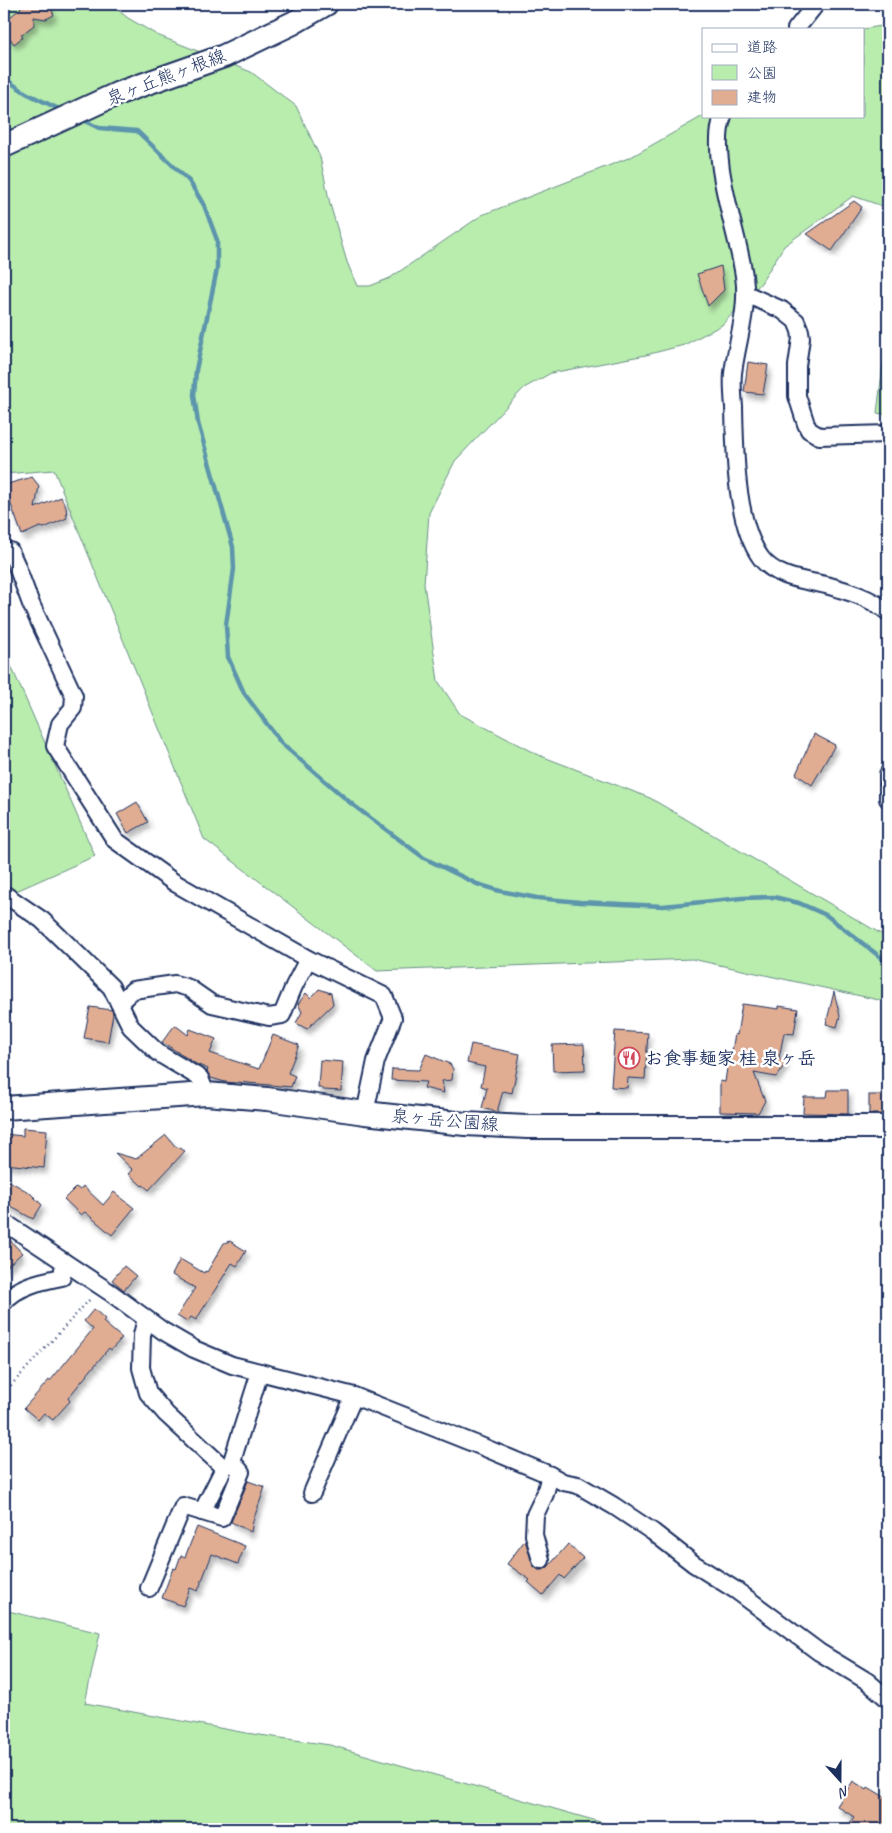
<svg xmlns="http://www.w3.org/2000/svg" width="892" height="1833" viewBox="0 0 892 1833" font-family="Caveat,'Klee One',sans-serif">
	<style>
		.green { fill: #b9edae; stroke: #6a8e86 }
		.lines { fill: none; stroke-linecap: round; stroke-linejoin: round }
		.stream { stroke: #5c95ac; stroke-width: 4.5 }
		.building { fill: #e0ad93; stroke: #1b2f5e; filter: url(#shadow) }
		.street-casing { stroke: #1b2f5e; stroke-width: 20 }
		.secondary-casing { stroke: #1b2f5e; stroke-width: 26 }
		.path { stroke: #1b2f5e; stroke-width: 2.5; stroke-dasharray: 1 4; stroke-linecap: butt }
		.street { stroke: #fff; stroke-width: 16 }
		.secondary { stroke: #fff; stroke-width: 22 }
		.labels { text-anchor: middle; stroke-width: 5; stroke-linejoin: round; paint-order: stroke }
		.street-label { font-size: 18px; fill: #1b2f5e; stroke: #fff }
		.poi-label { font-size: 18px; font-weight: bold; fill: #1b2f5e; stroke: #fff; text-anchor: start }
	</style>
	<defs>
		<filter id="shadow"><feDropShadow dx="3" dy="5.5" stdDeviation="2.5" flood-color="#0004"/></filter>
	</defs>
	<rect width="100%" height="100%" fill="#fff"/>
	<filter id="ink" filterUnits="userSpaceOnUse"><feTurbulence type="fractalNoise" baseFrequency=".02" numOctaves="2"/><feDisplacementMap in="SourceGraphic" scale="10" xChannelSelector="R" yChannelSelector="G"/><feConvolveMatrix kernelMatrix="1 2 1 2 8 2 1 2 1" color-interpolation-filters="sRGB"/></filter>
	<g filter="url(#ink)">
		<g class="green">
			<polygon points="4,4 110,4 128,18 157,35 251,72 296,106 320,157 330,204 347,262 357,286 370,286 390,278 482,215 631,157 703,116 863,116 863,29 888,25 888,208 853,196 784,246 761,283 722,325 684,345 646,355 551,373 524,388 455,461 429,513 424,584 438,681 460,714 536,754 650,798 888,938 888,1002 692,959 377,971 204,839 54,470 4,474"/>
			<polygon points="888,350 888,415 877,413 884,356"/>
			<polygon points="4,650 95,856 14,892 4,882"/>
			<polygon points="4,1610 100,1633 85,1703 246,1733 330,1745 604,1823 617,1829 4,1829"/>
		</g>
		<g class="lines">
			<g class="stream">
				<polyline points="4,78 26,93 63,111"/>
				<polyline points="81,119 99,128 137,131 189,181 204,205 217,240 217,269 196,370 194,395 198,423 233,547 234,569 226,625 228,657 244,693 281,743 353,805 424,858 477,884 500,891 537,898 580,902 663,906 742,898 774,897 799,903 826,915 888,963"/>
			</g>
		</g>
		<g class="building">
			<polygon points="19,4 39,4 41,8 49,4 54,15 46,19 34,17 34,25 21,35 23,37 14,44 4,30 4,22 21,8"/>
			<polygon points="854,201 862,207 832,251 807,234"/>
			<polygon points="721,266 724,290 708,306 697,274"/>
			<polygon points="748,362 768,365 763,394 744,392"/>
			<polygon points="32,477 39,486 35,508 61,497 66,507 67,518 44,528 40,527 22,535 4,485"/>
			<polygon points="814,734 835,745 812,785 796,774"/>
			<polygon points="137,802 148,822 128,833 117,814"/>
			<polygon points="319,989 331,993 333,1004 307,1029 296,1023 302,1012 298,1004 306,993 311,998"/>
			<polygon points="834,992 840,1016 837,1027 826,1024"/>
			<polygon points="742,1004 779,1009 779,1006 798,1009 794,1034 784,1033 779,1058 786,1063 776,1077 754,1073 765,1101 758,1113 720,1112 720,1081 725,1082 728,1061 730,1062 735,1034 737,1035"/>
			<polygon points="90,1007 112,1010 113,1014 108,1042 84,1038"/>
			<polygon points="175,1025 188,1035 190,1029 216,1039 210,1053 259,1069 273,1035 299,1045 288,1073 295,1076 291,1087 237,1082 236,1083 225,1082 211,1078 207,1072 208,1069 196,1064 162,1042"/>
			<polygon points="615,1031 648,1033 645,1079 628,1078 627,1088 611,1087"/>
			<polygon points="471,1044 520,1054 512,1093 503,1091 497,1112 482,1108 487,1088 481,1086 485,1067 467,1063"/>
			<polygon points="584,1044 585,1070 553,1071 552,1045"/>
			<polygon points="426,1054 450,1064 453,1069 452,1080 442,1081 444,1093 424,1088 426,1082 391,1080 392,1069 419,1070"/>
			<polygon points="320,1060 343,1062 341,1091 324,1090 318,1087"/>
			<polygon points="828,1090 848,1090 848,1114 803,1113 804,1097 827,1097"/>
			<rect x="869" y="1095" width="19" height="19"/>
			<polygon points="23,1128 47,1130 44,1168 4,1164 4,1134 23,1136"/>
			<polygon points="166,1135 175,1146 185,1151 149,1190 143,1185 142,1186 129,1174 133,1170 115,1153 136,1159"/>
			<polygon points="4,1178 30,1193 42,1205 33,1219 4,1203"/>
			<polygon points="83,1186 103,1205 114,1192 134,1208 112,1235 85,1212 81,1215 64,1199 76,1187 80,1190"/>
			<polygon points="4,1234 22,1253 4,1269"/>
			<polygon points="230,1241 246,1251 237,1266 232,1263 196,1320 191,1317 187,1322 177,1316 195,1288 172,1275 180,1259 204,1273 205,1271 207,1272 224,1243"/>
			<polygon points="124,1266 136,1276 124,1290 112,1280"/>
			<polygon points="94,1309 105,1319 103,1322 122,1338 111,1350 109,1348 68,1398 70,1401 53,1420 44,1413 38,1420 24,1408 49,1380 50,1381 93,1329 84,1321"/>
			<polygon points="248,1481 265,1487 253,1521 251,1532 231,1522"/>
			<polygon points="197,1527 245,1546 238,1564 212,1554 198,1591 190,1588 183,1606 162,1598 173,1568 176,1569 181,1555 185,1557"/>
			<polygon points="525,1540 532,1563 538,1570 543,1570 548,1567 568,1544 583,1558 564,1579 560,1575 543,1595 528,1582 530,1580 507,1564"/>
			<polygon points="853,1781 867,1790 868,1787 888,1799 888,1829 846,1829 854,1817 837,1806"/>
		</g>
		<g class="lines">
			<g class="street-casing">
				<g id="street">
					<polyline points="796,29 816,4"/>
					<path d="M723 116C708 156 738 232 744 276 749 309 737 341 733 373 732 385 733 395 734 407 735 451 735 522 761 558 776 578 804 580 826 585 848 591 871 598 888 612"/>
					<polyline points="746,294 782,310 796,321 800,331 801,338 797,366 797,396 806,424 809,430 819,436 888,434"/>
					<polyline points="10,551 16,564 31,604 74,696 73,708 60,724 55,746 115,840 175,883 308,959 384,996 393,1018 376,1061 365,1113"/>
					<polyline points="888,774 888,799"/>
					<polyline points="4,894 42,920 69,946 111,987 119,1003"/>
					<polyline points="206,1094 200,1078 158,1053 131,1027 119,1003 133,990 175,984 189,988 212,1004 269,1017 282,1015 294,986 308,959"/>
					<polyline points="4,1222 111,1293 163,1331 194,1349 232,1365 354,1396 483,1447 550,1475 563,1482 578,1485 614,1506 653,1532 694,1564 737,1591 819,1652 867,1681 888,1699"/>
					<path d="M4 1302C17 1286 42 1281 62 1277L64 1262"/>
					<polyline points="146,1319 142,1335 141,1368 148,1393 166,1414 224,1468 202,1512"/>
					<polyline points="312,1493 354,1396"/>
					<polyline points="541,1560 534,1535 535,1515 545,1494 550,1475"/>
					<polyline points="149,1588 183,1506 222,1518 241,1472 232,1461 260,1372"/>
				</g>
			</g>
			<g class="secondary-casing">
				<g id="secondary">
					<polyline points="4,146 119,93 224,56 293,23 326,4"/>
					<polyline points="4,1108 206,1094 267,1099 365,1113 465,1124 527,1127 888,1127"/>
				</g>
			</g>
			<polyline class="path" points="4,1393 91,1298"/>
			<use href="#street" class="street"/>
			<use href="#secondary" class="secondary"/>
		</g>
	</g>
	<defs>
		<g id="restaurant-ring" transform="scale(1.125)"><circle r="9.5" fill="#fff" stroke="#d1495b" stroke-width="1.5"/><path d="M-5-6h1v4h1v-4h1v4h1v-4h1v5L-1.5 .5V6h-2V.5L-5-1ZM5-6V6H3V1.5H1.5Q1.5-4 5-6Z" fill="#d1495b"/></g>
	</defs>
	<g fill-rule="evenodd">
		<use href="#restaurant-ring" x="629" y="1058"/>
	</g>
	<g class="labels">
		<g class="street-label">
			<text transform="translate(166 77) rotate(-21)" y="6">泉ヶ丘熊ヶ根線</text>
			<text transform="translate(445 1120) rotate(5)" y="6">泉ヶ岳公園線</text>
		</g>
		<g class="poi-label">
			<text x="645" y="1064">お食事麺家 桂 泉ヶ岳</text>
		</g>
	</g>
	<rect width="892" height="1833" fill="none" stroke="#fff" stroke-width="20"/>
	<rect x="10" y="10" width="872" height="1813" fill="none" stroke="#1b2f5e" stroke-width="2" filter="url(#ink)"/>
	<rect x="702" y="28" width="162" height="90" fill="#ffffff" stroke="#a4acbf"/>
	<rect x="712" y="44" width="25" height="8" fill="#ffffff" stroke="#a4acbf"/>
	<text x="747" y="52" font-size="15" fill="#1b2f5e">道路</text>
	<rect x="712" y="65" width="25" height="15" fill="#b9edae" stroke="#a4acbf"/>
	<text x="747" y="78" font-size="15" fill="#1b2f5e">公園</text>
	<rect x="712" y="90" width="25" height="15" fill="#e0ad93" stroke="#a4acbf"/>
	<text x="747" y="102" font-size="15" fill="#1b2f5e">建物</text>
	<g transform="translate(840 1780) rotate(159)" stroke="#ffffff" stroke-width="4" paint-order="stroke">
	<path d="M0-4L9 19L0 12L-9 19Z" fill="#1b2f5e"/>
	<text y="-8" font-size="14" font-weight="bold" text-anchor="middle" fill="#1b2f5e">N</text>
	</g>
</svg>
